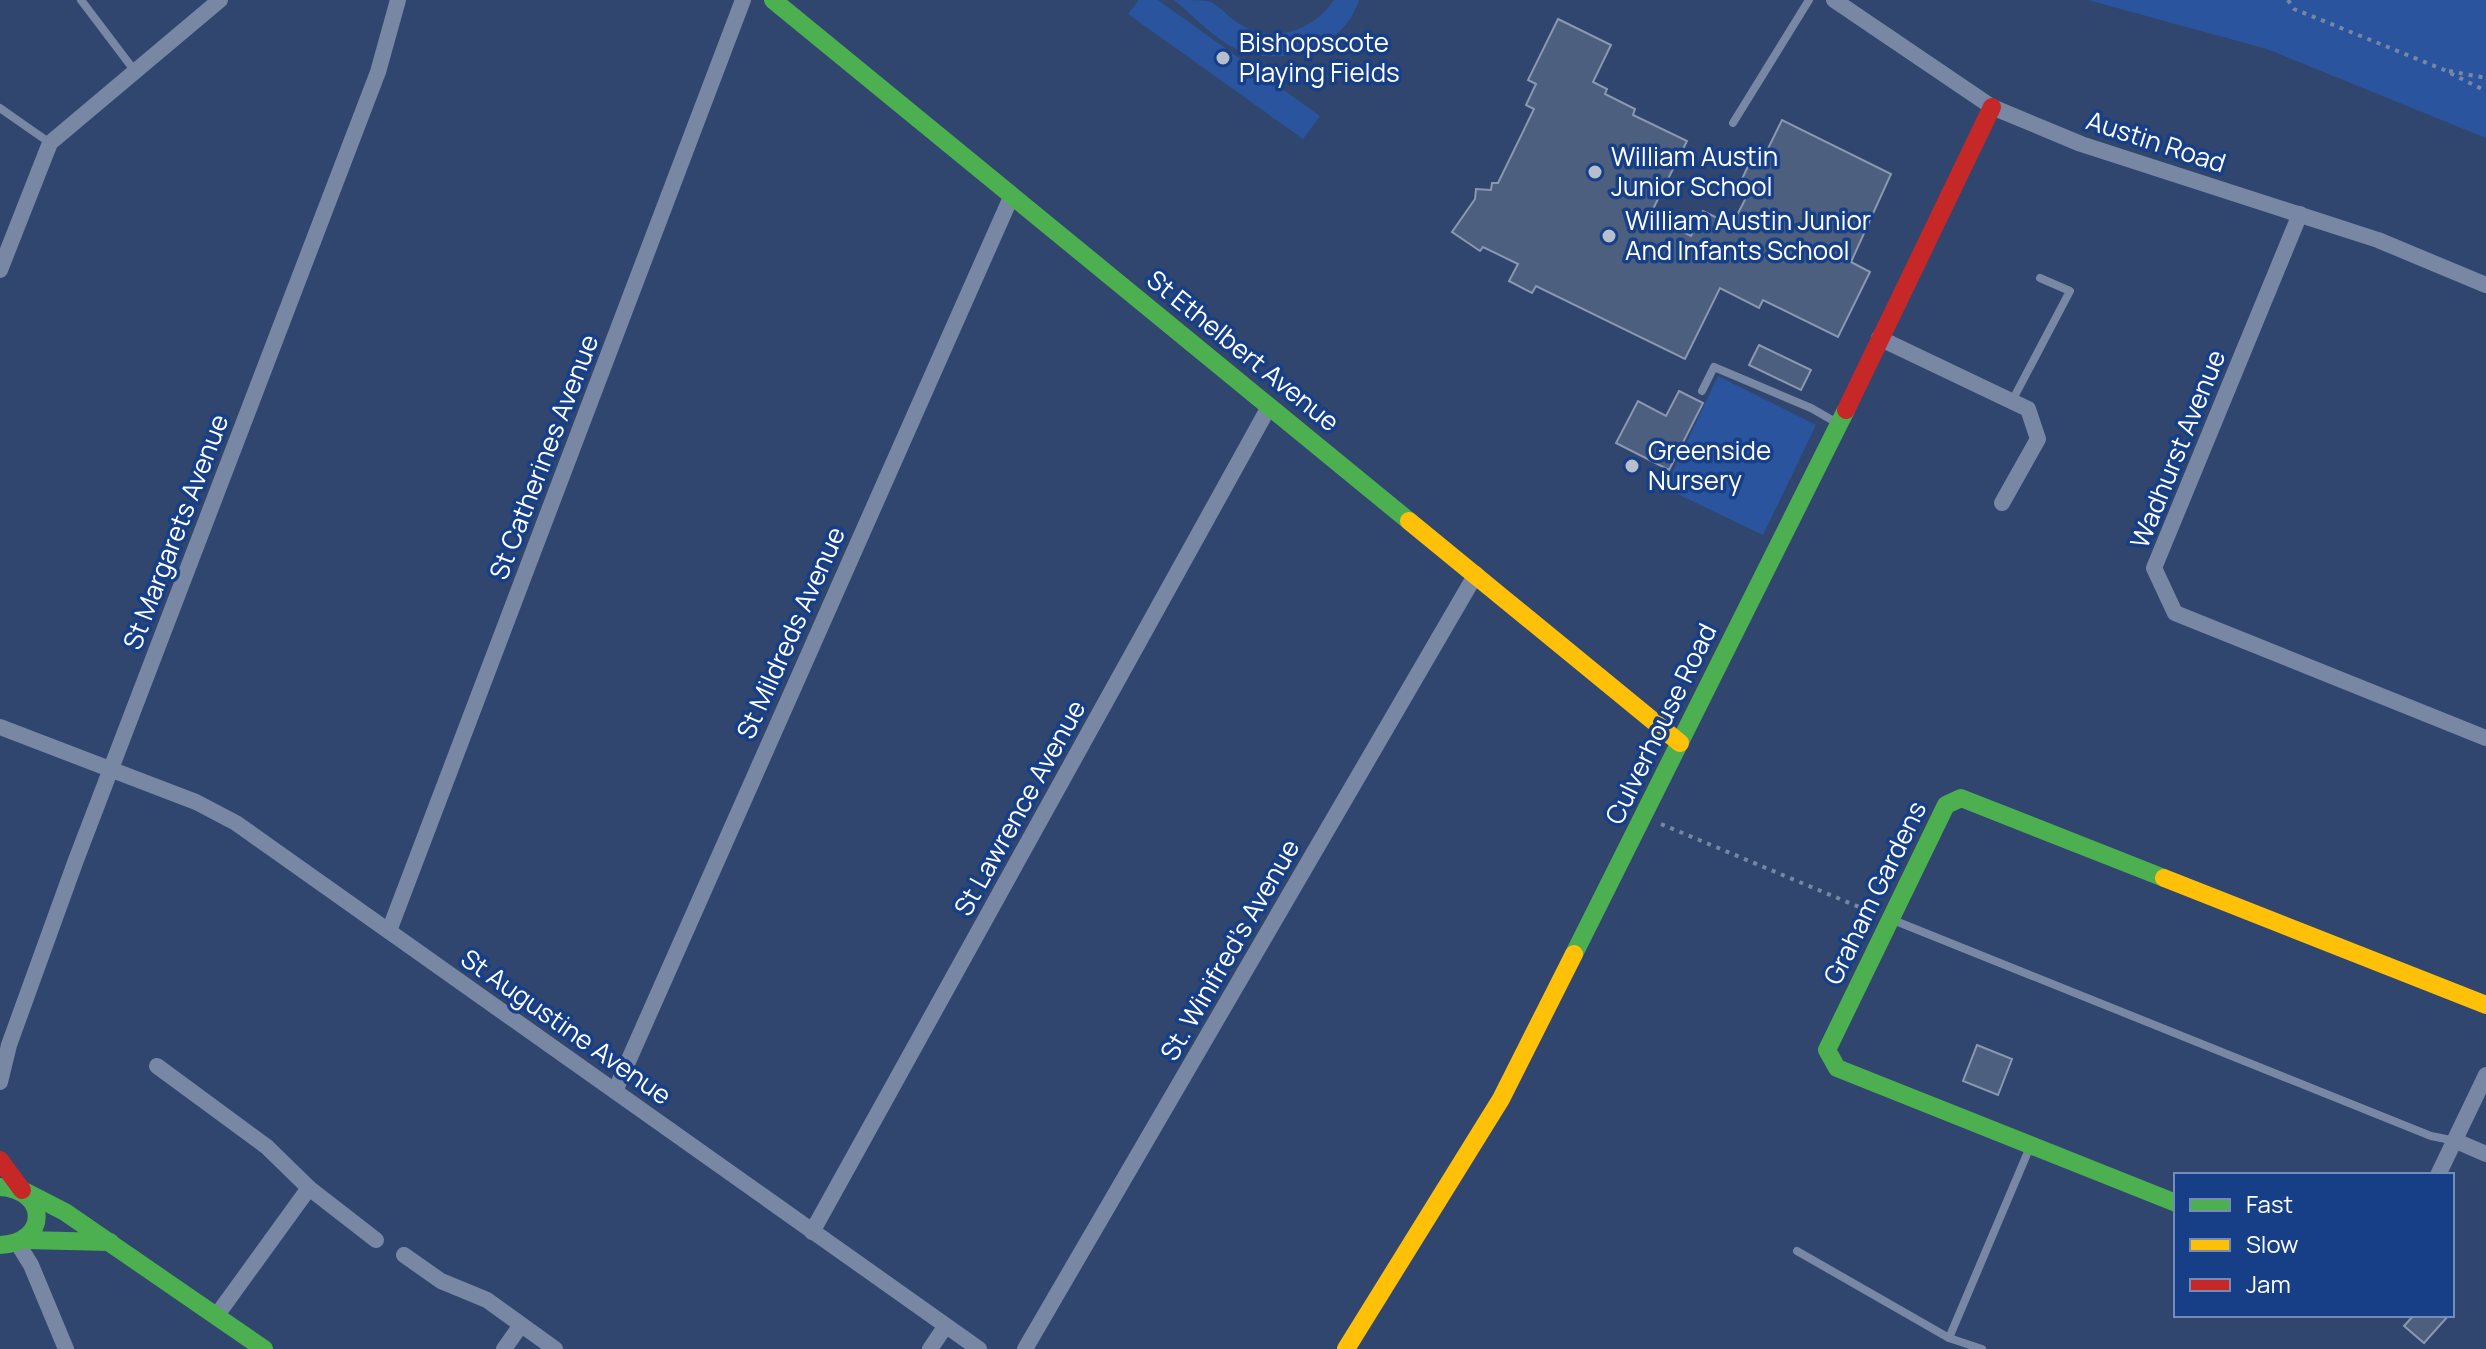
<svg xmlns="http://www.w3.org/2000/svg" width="2486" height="1349" viewBox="0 0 2486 1349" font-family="Manrope,sans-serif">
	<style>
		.green { fill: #2a559e }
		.building { fill: #4d5f7e; stroke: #8b98b1; stroke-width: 2 }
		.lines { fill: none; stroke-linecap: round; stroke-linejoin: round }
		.path { stroke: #7787a4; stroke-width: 4; stroke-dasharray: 4 6; stroke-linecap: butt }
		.lane { stroke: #7787a4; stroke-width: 8 }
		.street { stroke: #7787a4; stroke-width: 16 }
		.fast { stroke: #4caf50; stroke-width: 18 }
		.slow { stroke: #ffc107; stroke-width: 18 }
		.jam { stroke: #c62828; stroke-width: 18 }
		.poi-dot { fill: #b7becc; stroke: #173f87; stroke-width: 3 }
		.labels { text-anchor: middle; stroke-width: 7; stroke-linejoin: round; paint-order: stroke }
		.poi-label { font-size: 26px; fill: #fff; stroke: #173f87; text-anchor: start }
		.street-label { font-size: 26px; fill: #fff; stroke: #173f87 }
	</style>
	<rect width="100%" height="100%" fill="#30466e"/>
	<g class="green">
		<polygon points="1139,0 1158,0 1320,116 1303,139 1128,14"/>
		<path d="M1174 0C1185 0 1203 0 1211 2 1222 8 1230 19 1241 25 1274 44 1313 31 1334 0H1359C1344 48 1283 68 1239 50 1215 40 1194 16 1174 0Z"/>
		<polygon points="2088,0 2486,0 2486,138 2267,49"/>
		<polygon points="1718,376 1816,425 1763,535 1665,488"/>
	</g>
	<g class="building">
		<polygon points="1558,19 1611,45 1593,82 1607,89 1605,94 1635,109 1633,115 1687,141 1653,209 1665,215 1662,222 1691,236 1703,211 1732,225 1752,186 1741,181 1750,162 1759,167 1782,120 1891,174 1851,262 1870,272 1838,337 1763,300 1759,308 1720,288 1685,359 1536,286 1532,293 1509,281 1518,264 1483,247 1480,251 1452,232 1475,199 1476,189 1491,190 1492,183 1498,183 1534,109 1526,105 1536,84 1528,80"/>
		<polygon points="1759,345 1811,370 1801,390 1749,365"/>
		<polygon points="1679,391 1703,403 1669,470 1616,443 1638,401 1666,416"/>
		<polygon points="1977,1045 2012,1059 1998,1095 1963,1081"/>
		<polygon points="2414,1315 2449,1315 2424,1343 2404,1326"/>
	</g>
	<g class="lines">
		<g class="path">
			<polyline points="2288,0 2294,9 2442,69 2486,91"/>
			<polyline points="2449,71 2486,78"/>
			<polyline points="1661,824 1871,912"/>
		</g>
		<g class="lane">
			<polyline points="81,0 134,70"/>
			<polyline points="0,108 50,143"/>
			<polyline points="1733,123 1809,0"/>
			<polyline points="1702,391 1714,367 1811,408 1839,424"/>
			<polyline points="2012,401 2070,291 2040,278"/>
			<polyline points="1893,920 2431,1136 2456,1141"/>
			<polyline points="1797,1251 1949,1338 1982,1349"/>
			<polyline points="1949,1338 2030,1147"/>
		</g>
		<g class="street">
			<polyline points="1834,0 1992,107 2081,144 2378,240 2486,285"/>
			<polyline points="2300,214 2154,568 2175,613 2486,738"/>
			<polyline points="0,270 50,143 220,0"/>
			<polyline points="1879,338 2028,409 2038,439 2002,503"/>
			<polyline points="0,727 196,802 236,823 979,1349"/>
			<polyline points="389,931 743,0"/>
			<polyline points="157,1066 267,1147 309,1188"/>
			<polyline points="0,1082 9,1045 76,860 378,72 398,0"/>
			<polyline points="615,1091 1012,195"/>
			<polyline points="2456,1141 2486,1154"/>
			<polyline points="2438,1175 2486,1075"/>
			<polyline points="812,1232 1269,407"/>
			<polyline points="18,1244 31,1265 66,1349"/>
			<polyline points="404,1255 441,1281 487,1300 555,1349"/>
			<polyline points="217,1315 309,1188 376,1240"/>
			<polyline points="504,1349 521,1325"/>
			<polyline points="930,1349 945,1327"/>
			<polyline points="1025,1349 1476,574"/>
		</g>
		<g class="fast">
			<polyline points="773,0 1409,521"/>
			<polyline points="2164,878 1961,798 1946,805 1827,1050 1837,1068 2176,1203"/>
			<polyline points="1574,954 1846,410"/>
			<path d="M0 1187C49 1190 49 1243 0 1245"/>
			<polyline points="26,1192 65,1212 264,1349"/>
			<polyline points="26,1240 110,1242"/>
		</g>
		<g class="slow">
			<polyline points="1409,521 1680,743"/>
			<polyline points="2164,878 2486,1005"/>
			<polyline points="1346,1349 1501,1099 1574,954"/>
		</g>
		<g class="jam">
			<polyline points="1846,410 1992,107"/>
			<polyline points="0,1160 22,1190"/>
		</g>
	</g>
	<g class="poi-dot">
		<circle cx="1223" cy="58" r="8"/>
		<circle cx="1595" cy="172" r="8"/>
		<circle cx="1609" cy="236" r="8"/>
		<circle cx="1632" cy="466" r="8"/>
	</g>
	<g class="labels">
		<g class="poi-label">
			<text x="1239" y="52">Bishopscote<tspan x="1239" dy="30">Playing Fields</tspan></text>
			<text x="1611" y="166">William Austin<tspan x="1611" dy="30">Junior School</tspan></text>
			<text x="1625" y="230">William Austin Junior<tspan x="1625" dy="30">And Infants School</tspan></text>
			<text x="1648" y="460">Greenside<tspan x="1648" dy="30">Nursery</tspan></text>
		</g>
		<g class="street-label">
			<text transform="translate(2156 142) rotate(18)" y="9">Austin Road</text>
			<text transform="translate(1243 351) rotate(39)" y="9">St Ethelbert Avenue</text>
			<text transform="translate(2178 449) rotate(-68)" y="9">Wadhurst Avenue</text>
			<text transform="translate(544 457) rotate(-69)" y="9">St Catherines Avenue</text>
			<text transform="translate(176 532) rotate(-69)" y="9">St Margarets Avenue</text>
			<text transform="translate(791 633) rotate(-66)" y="9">St Mildreds Avenue</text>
			<text transform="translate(1661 724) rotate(-64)" y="9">Culverhouse Road</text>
			<text transform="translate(1020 808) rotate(-61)" y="9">St Lawrence Avenue</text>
			<text transform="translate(1875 893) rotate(-64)" y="9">Graham Gardens</text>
			<text transform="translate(1230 950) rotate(-60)" y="9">St. Winifred's Avenue</text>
			<text transform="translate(566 1027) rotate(35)" y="9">St Augustine Avenue</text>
		</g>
	</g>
	<rect x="2174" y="1173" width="280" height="144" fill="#173f87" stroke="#748cb7" stroke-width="2"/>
	<rect x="2190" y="1199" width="40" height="12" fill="#4caf50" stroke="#748cb7" stroke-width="2"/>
	<text x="2246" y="1213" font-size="24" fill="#ffffff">Fast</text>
	<rect x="2190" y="1239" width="40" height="12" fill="#ffc107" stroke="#748cb7" stroke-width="2"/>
	<text x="2246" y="1253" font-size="24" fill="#ffffff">Slow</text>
	<rect x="2190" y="1279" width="40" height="12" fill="#c62828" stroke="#748cb7" stroke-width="2"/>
	<text x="2246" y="1293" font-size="24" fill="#ffffff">Jam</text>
</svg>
